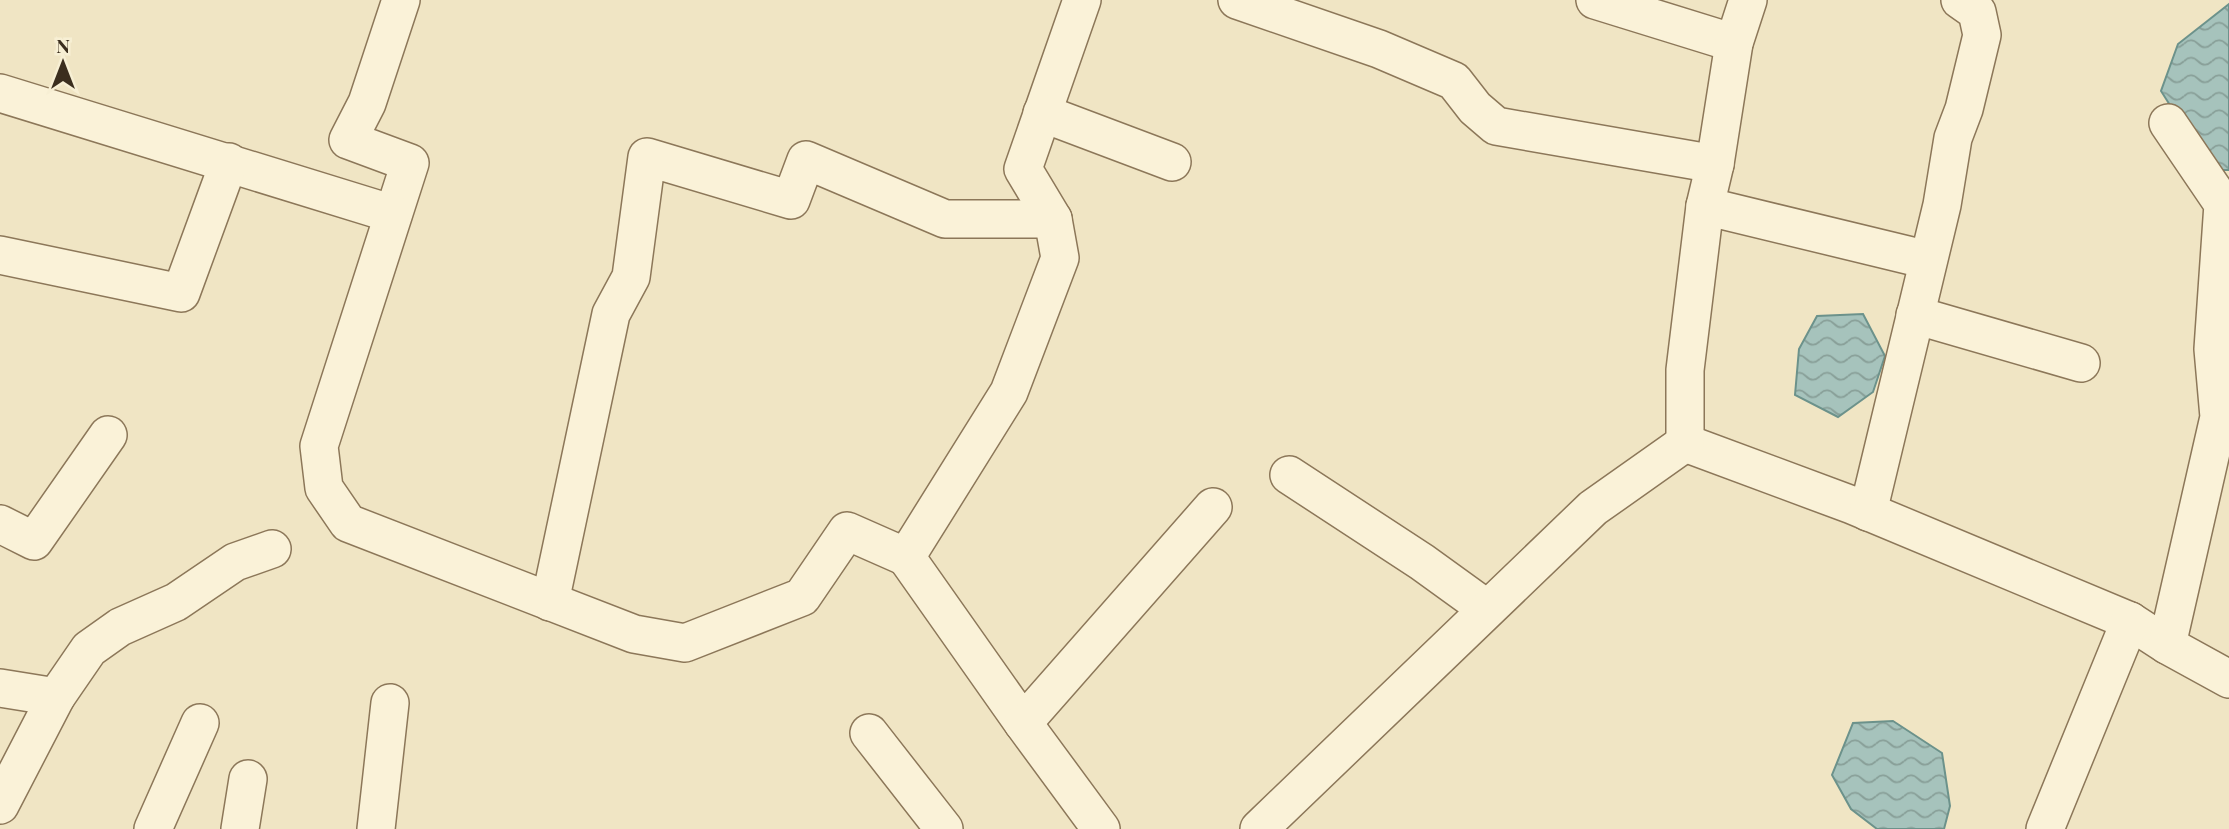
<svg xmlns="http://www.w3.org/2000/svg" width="2229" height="829" viewBox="0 0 2229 829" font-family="'Playfair Display',serif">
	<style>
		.water { fill: url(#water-waves); stroke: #6c928b; stroke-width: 2 }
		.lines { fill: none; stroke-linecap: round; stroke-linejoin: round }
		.street-casing { stroke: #8c7759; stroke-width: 40 }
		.street { stroke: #faf2d8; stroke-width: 37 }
	</style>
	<defs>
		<pattern id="water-waves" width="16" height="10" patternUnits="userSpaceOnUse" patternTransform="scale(1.75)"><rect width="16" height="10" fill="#a6c3bc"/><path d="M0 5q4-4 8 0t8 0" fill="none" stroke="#889f98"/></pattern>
	</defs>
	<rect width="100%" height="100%" fill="#f0e5c4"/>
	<g class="water">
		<polygon points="2229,4 2229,170 2211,170 2161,91 2178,44"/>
		<polygon points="1863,314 1885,356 1873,392 1838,417 1795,395 1799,349 1817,316"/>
		<polygon points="1893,721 1942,753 1950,806 1944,829 1877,829 1851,809 1832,775 1853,723"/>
	</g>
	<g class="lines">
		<g class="street-casing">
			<g id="street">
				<polyline points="401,0 367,103 348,140 410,163 319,446 324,488 348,523 634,634 685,643 802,597 847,531 906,557 1009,392 1060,258 1053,219 1023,169 1082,0"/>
				<polyline points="1237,0 1379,49 1454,81 1475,108 1496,126 1715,164"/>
				<polyline points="1595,0 1734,43"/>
				<polyline points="0,93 393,214"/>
				<polyline points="1042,113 1172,162"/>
				<polyline points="1705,206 1928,260"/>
				<polyline points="0,255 181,293 229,162"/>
				<polyline points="1915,315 2081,363"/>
				<polyline points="1685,443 1852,505 2130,621 2167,645 2229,679"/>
				<polyline points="1685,443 1685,370 1705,206 1715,164 1734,43 1748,0"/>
				<polyline points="1289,475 1422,562 1487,609"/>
				<polyline points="1868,512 1942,205 1953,138 1964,109 1982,35 1977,12 1960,0"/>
				<polyline points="0,524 34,541 108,435"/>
				<polyline points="906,557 1023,723 1213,507"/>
				<polyline points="550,602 611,314 631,277 647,157 791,200 806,160 945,219 1053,219"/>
				<polyline points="2167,645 2219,417 2213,349 2223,204 2168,123"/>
				<polyline points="0,688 56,697"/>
				<polyline points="1023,723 1101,829"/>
				<polyline points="869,733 944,829"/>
				<polyline points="0,805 56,697 89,649 120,627 176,602 235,562 272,549"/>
				<polyline points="153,829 200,723"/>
				<polyline points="240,829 248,779"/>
				<polyline points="376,829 390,703"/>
				<polyline points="1259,829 1593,508 1685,443"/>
				<polyline points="2045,829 2130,621"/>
			</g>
		</g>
		<use href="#street" class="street"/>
	</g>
	<g transform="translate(63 63)" stroke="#f7efd4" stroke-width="5" paint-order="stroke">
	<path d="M0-5L12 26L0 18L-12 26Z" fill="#3b2e1e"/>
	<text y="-10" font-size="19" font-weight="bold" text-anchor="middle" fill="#3b2e1e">N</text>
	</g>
</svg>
